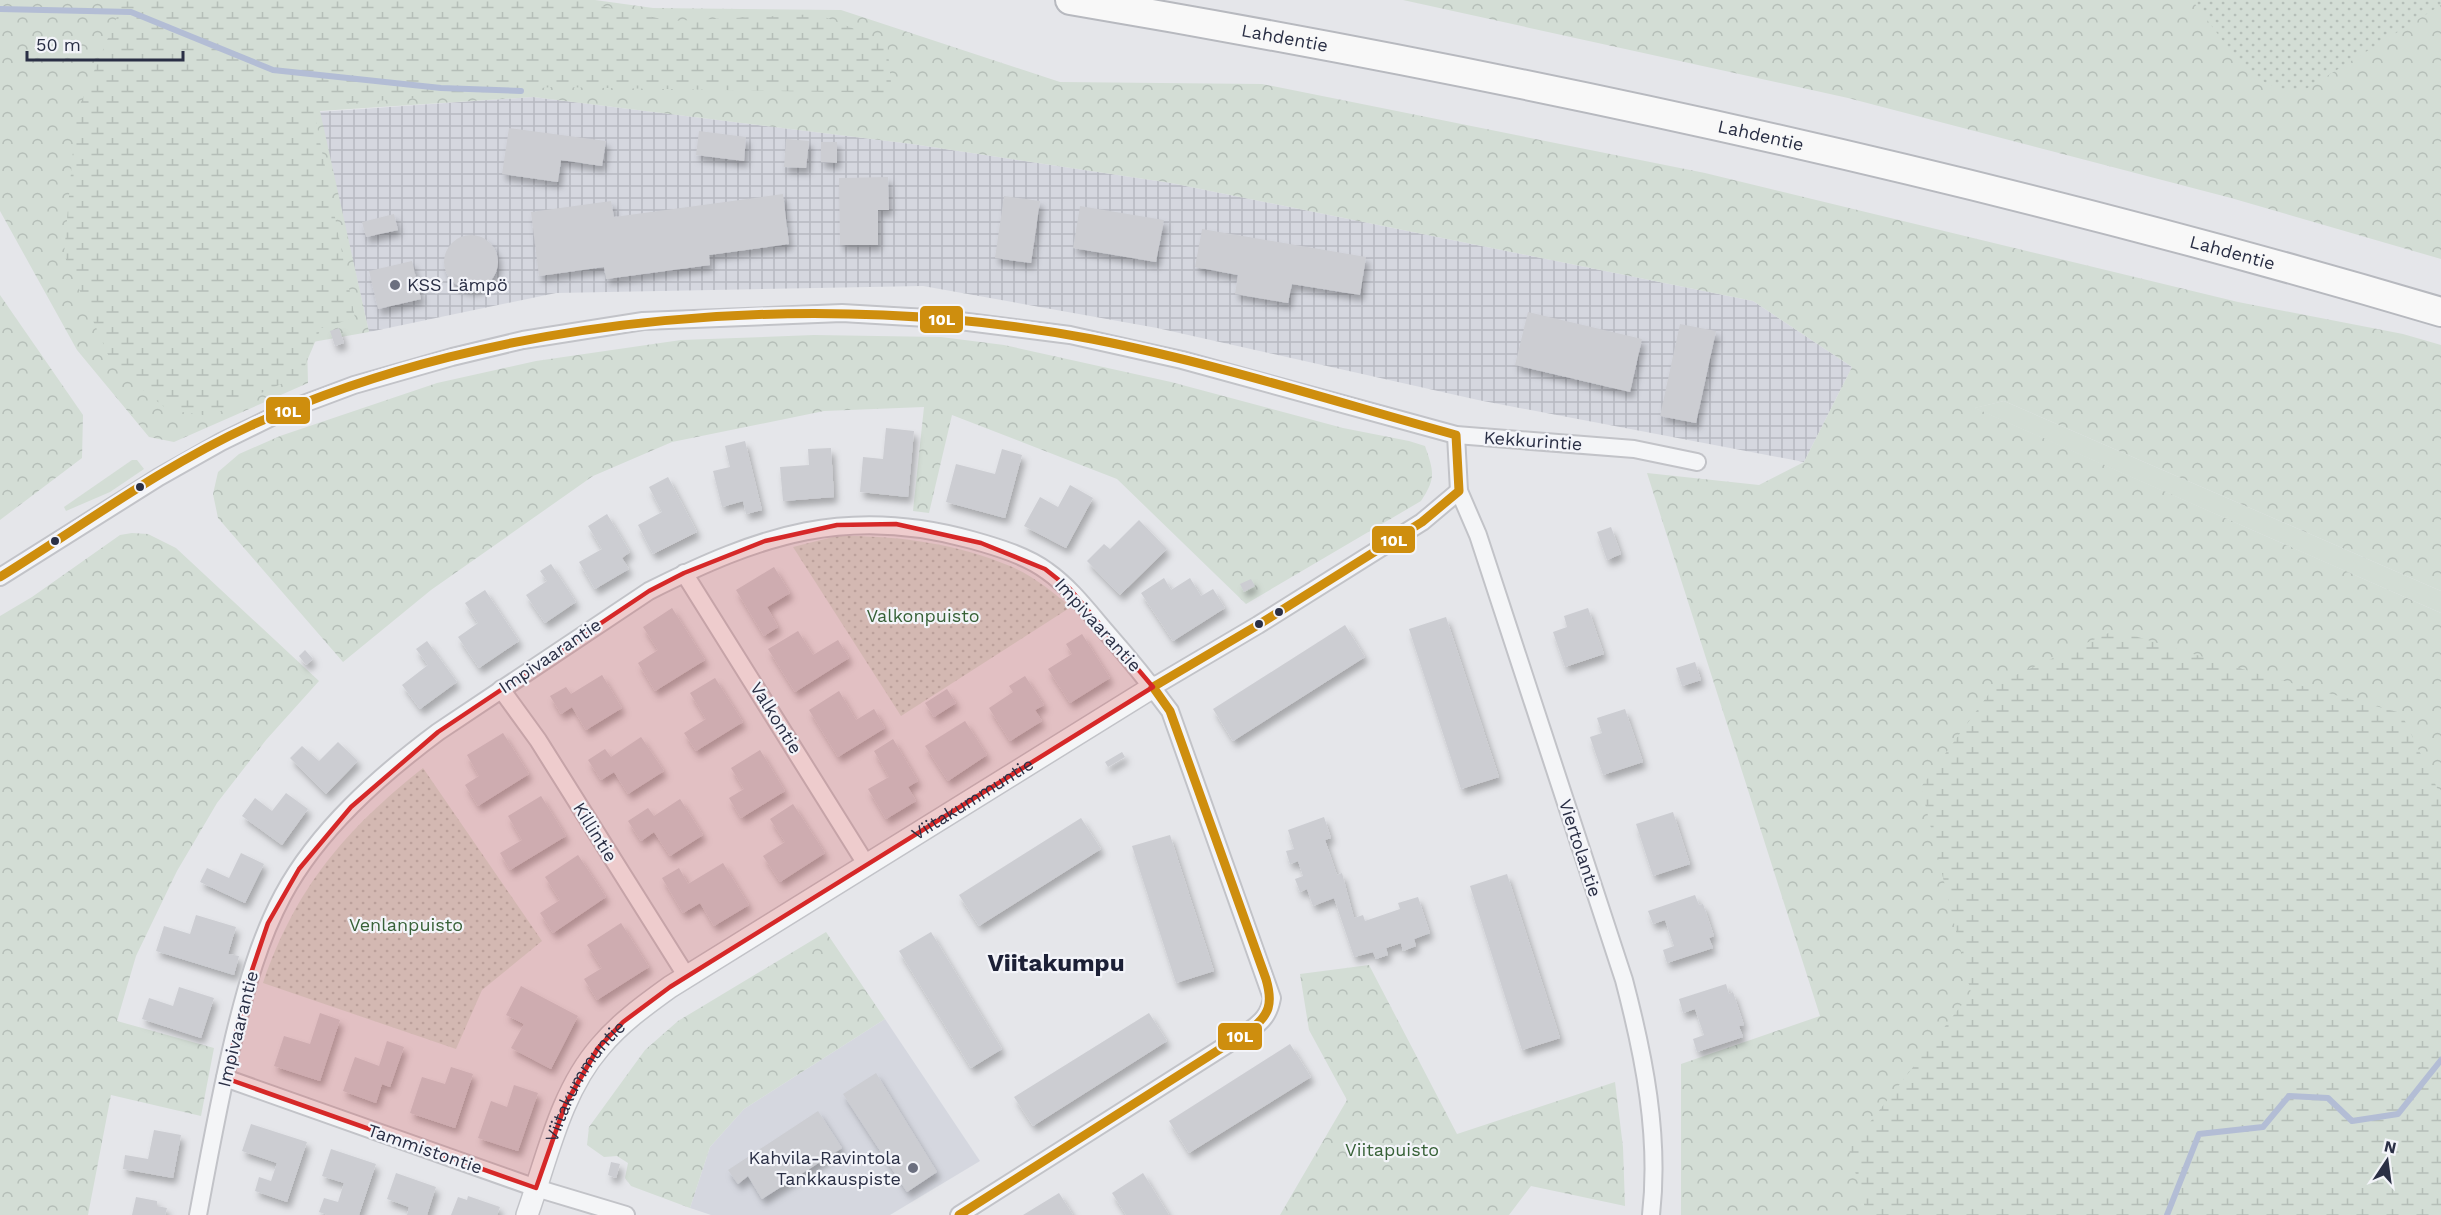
<svg xmlns="http://www.w3.org/2000/svg" width="2441" height="1215" viewBox="0 0 2441 1215" font-family="'Work Sans',sans-serif">
	<style>
		.built { fill: #d5d7df }
		.industrial { fill: url(#industrial-grid) }
		.grass { fill: #d3ddd5 }
		.forest { fill: url(#forest-crowns) }
		.wetland { fill: url(#wetland-marsh) }
		.park { fill: url(#park-dots) }
		.lines { fill: none; stroke-linecap: round; stroke-linejoin: round }
		.stream { stroke: #b3bdd5; stroke-width: 6 }
		.building { fill: #cccdd2; filter: url(#shadow) }
		.minor-casing { stroke: #c2c3c8; stroke-width: 20 }
		.tertiary-casing { stroke: #c2c3c8; stroke-width: 24 }
		.trunk-casing { stroke: #b7b9bf; stroke-width: 32 }
		.minor { stroke: #f4f5f7; stroke-width: 16 }
		.tertiary { stroke: #f4f5f7; stroke-width: 21 }
		.trunk { stroke: #f8f8f8; stroke-width: 28 }
		.bus-1-casing { stroke: #f3f4f9; stroke-width: 14 }
		.bus-1 { stroke: #ce8e0e; stroke-width: 9 }
		.marked { fill: #d62828; fill-opacity: 0.2; stroke: #d62828; stroke-width: 4.5; stroke-linejoin: round }
		.poi-dot { fill: #6b6f7f; stroke: #f3f4f9; stroke-width: 2 }
		.bus-dot { fill: #2a2f45; stroke: #f3f4f9; stroke-width: 2 }
		.labels { text-anchor: middle; stroke-width: 4.5; stroke-linejoin: round; paint-order: stroke }
		.street-label { font-size: 18px; fill: #2a2f45; stroke: #f3f4f9 }
		.poi-label { font-size: 18px; fill: #2a2f45; stroke: #f3f4f9; text-anchor: start }
		.park-label { font-size: 18px; fill: #376137; stroke: #f3f4f9 }
		.district-label { font-size: 24px; font-weight: bold; fill: #1c2036; stroke: #f3f4f9 }
		.line-badge { stroke: #f3f4f9; stroke-width: 2 }
		.badge-label { font-size: 16px; text-anchor: middle; font-weight: bold; fill: #fff }
	</style>
	<defs>
		<pattern id="industrial-grid" width="8" height="8" patternUnits="userSpaceOnUse" patternTransform="scale(1.5)"><rect width="8" height="8" fill="#d5d7df"/><path d="M0 4h8M4 0v8" fill="none" stroke="#b7b9c1"/></pattern>
		<pattern id="forest-crowns" width="20" height="18" patternUnits="userSpaceOnUse" patternTransform="scale(1.5)"><rect width="20" height="18" fill="#d3ddd5"/><path d="M2 6a3 3 0 1 1 6 0M12 15a3 3 0 1 1 6 0" fill="none" stroke="#b5beb8"/></pattern>
		<pattern id="wetland-marsh" width="20" height="14" patternUnits="userSpaceOnUse" patternTransform="scale(1.5)"><rect width="20" height="14" fill="#d3ddd5"/><path d="M1 5h8M5 5V1M11 12h8M15 12V8" fill="none" stroke="#b5beb8"/></pattern>
		<pattern id="park-dots" width="8" height="8" patternUnits="userSpaceOnUse" patternTransform="scale(1.5)"><rect width="8" height="8" fill="#d3ddd5"/><path d="M2 2h.1M6 6h.1" fill="none" stroke="#b5beb8" stroke-width="1.8" stroke-linecap="round"/></pattern>
		<filter id="shadow"><feDropShadow dx="3.5" dy="6" stdDeviation="3" flood-color="#0004"/></filter>
	</defs>
	<rect width="100%" height="100%" fill="#e5e6ea"/>
	<polygon class="built" points="885,1019 980,1161 890,1215 711,1215 690,1208 710,1147 744,1109"/>
	<polygon class="industrial" points="533,97 912,144 1171,183 1753,301 1852,367 1804,462 1478,400 1157,328 923,286 556,293 369,332 319,112"/>
	<g class="grass">
		<polygon points="2004,401 2441,591 2441,613 1974,408"/>
		<polygon points="132,460 137,460 144,469 110,492 66,511 64,507"/>
	</g>
	<g class="forest">
		<polygon points="0,0 595,0 653,8 841,10 1060,82 1262,84 1705,173 2238,302 2403,334 2441,345 2441,591 2004,401 1975,408 2441,613 2441,1215 1681,1215 1681,1064 1820,1016 1647,473 1759,485 1804,462 1852,367 1753,301 1171,183 912,144 533,97 320,111 369,332 307,343 308,383 174,442 149,437 77,350 0,211"/>
		<polygon points="1403,0 2441,0 2441,259 2231,198 1848,98"/>
		<polygon points="0,295 83,415 82,458 0,520"/>
		<path d="M814 335 941 337 1004 345 1171 382 1343 428 1409 441 1425 446C1434 472 1436 478 1421 501L1246 604 1117 479 952 415 929 513 913 511 924 407 824 411 672 442 593 476 431 590 343 662 218 518 213 494 218 472 239 454 280 436 437 383 536 361 681 340Z"/>
		<polygon points="132,533 148,534 176,548 319,681 266,740 217,803 177,871 136,956 117,1021 214,1048 201,1116 111,1095 88,1215 0,1215 0,616 32,597 120,535"/>
		<polygon points="826,932 885,1019 744,1109 710,1147 690,1208 631,1186 625,1178 628,1163 617,1156 604,1157 587,1145 589,1127 645,1050 678,1021"/>
		<polygon points="1369,965 1457,1134 1615,1082 1623,1147 1625,1206 1531,1186 1509,1215 1280,1215 1347,1100 1309,1030 1300,974"/>
	</g>
	<g class="wetland">
		<polygon points="124,0 574,0 671,21 817,14 887,42 892,93 553,87 313,106 355,318 321,328 301,375 210,416 168,410 113,366 64,255 76,114"/>
		<polygon points="2115,630 2262,675 2401,713 2441,796 2441,1215 1867,1215 1849,1149 1971,993 1921,787 1996,684"/>
	</g>
	<g class="park">
		<polygon points="2192,0 2441,0 2441,5 2303,91 2283,91 2248,74"/>
		<path d="M837 536C894 535 956 543 1010 566 1032 575 1053 592 1071 607L901 716 793 547Z"/>
		<path d="M423 768 542 941 482 990 456 1049 263 983C296 887 345 830 423 768Z"/>
	</g>
	<g class="lines">
		<g class="stream">
			<polyline points="0,9 131,12 273,70 441,88 521,91"/>
			<polyline points="2167,1215 2199,1134 2263,1127 2289,1096 2328,1098 2352,1121 2398,1114 2441,1060"/>
		</g>
	</g>
	<g class="building">
		<polygon points="509,128 606,141 602,166 561,160 558,182 502,174"/>
		<polygon points="699,131 746,137 744,161 696,155"/>
		<polygon points="786,139 809,141 806,168 784,167"/>
		<polygon points="821,142 837,142 837,163 821,162"/>
		<polygon points="888,177 889,210 878,210 878,245 840,245 839,178"/>
		<polygon points="783,194 789,244 709,255 710,265 606,279 604,267 539,276 531,212 611,201 614,217"/>
		<polygon points="1004,196 1040,201 1031,263 995,258"/>
		<polygon points="1080,206 1164,220 1156,262 1073,248"/>
		<polygon points="394,214 398,230 366,237 362,222"/>
		<polygon points="1202,229 1366,257 1360,295 1292,284 1288,303 1235,294 1238,275 1195,267"/>
		<circle cx="471" cy="262" r="27"/>
		<polygon points="412,261 421,299 378,309 369,271"/>
		<polygon points="1528,312 1642,339 1630,392 1515,365"/>
		<polygon points="1680,324 1716,331 1696,423 1660,416"/>
		<polygon points="339,328 344,343 335,346 330,331"/>
		<polygon points="886,428 914,431 908,497 860,492 863,457 883,459"/>
		<polygon points="745,441 762,510 746,514 743,501 722,507 713,471 730,467 725,446"/>
		<polygon points="831,448 834,497 783,501 780,467 809,465 808,449"/>
		<polygon points="1002,449 1022,455 1005,518 946,502 956,464 995,474"/>
		<polygon points="668,477 697,532 653,554 638,525 662,512 649,487"/>
		<polygon points="1070,485 1093,498 1066,548 1024,526 1040,497 1058,507"/>
		<polygon points="607,514 630,552 622,558 629,569 595,589 579,562 602,549 588,526"/>
		<polygon points="1139,520 1167,549 1120,595 1087,561 1104,544 1110,549"/>
		<polygon points="1611,527 1621,554 1607,560 1597,532"/>
		<polygon points="551,564 576,602 545,623 526,595 547,581 540,571"/>
		<polygon points="774,567 790,593 767,607 778,627 764,636 736,590"/>
		<polygon points="1164,578 1171,590 1190,578 1201,596 1213,589 1225,608 1173,641 1141,593"/>
		<polygon points="1251,579 1255,586 1244,592 1240,584"/>
		<polygon points="485,590 519,641 479,668 458,637 478,623 465,603"/>
		<polygon points="672,608 705,660 655,691 638,663 658,650 643,627"/>
		<polygon points="1588,608 1604,654 1565,667 1553,632 1567,627 1564,616"/>
		<polygon points="1446,617 1499,777 1461,789 1409,629"/>
		<polygon points="1345,625 1365,657 1233,741 1213,709"/>
		<polygon points="798,631 813,655 838,640 849,658 795,692 768,649"/>
		<polygon points="1082,634 1110,678 1070,703 1048,669 1072,654 1066,644"/>
		<polygon points="427,641 457,682 420,709 402,685 428,665 416,649"/>
		<polygon points="305,650 313,659 306,665 299,656"/>
		<polygon points="1695,662 1701,680 1682,686 1676,668"/>
		<polygon points="602,675 622,708 586,730 572,707 561,714 550,696 566,687 571,694"/>
		<polygon points="1025,676 1044,705 1035,710 1042,721 1010,741 989,708 1013,692 1009,686"/>
		<polygon points="715,678 743,722 696,751 684,733 706,719 690,693"/>
		<polygon points="947,689 956,703 934,717 925,703"/>
		<polygon points="839,691 856,720 874,709 885,728 838,757 809,710"/>
		<polygon points="1625,709 1643,762 1603,775 1590,737 1602,733 1597,718"/>
		<polygon points="965,721 987,755 948,781 925,746"/>
		<polygon points="503,733 529,774 478,806 465,785 479,776 467,755"/>
		<polygon points="641,737 664,771 628,794 614,772 601,780 588,760 605,749 611,757"/>
		<polygon points="893,739 918,781 908,787 916,801 886,819 868,789 889,777 874,751"/>
		<polygon points="338,742 358,761 326,794 290,758 302,746 319,761"/>
		<polygon points="760,750 785,791 741,818 729,798 744,789 731,768"/>
		<polygon points="1122,752 1125,757 1108,767 1105,762"/>
		<polygon points="286,793 308,809 282,845 242,816 255,798 272,811"/>
		<polygon points="541,796 566,836 510,870 500,853 522,840 508,816"/>
		<polygon points="680,799 703,835 670,856 654,832 641,841 628,821 648,808 654,816"/>
		<polygon points="793,804 825,853 780,882 763,856 785,842 770,819"/>
		<polygon points="1673,812 1690,864 1653,876 1636,824"/>
		<polygon points="1324,817 1331,838 1325,840 1337,875 1342,873 1354,918 1363,915 1365,921 1400,909 1398,903 1418,897 1430,933 1414,939 1416,946 1403,951 1401,943 1386,948 1388,955 1376,959 1373,952 1354,957 1334,898 1313,906 1307,889 1300,892 1295,879 1303,876 1298,861 1290,864 1286,851 1294,849 1288,830"/>
		<polygon points="1081,818 1101,849 979,926 959,895"/>
		<polygon points="1170,835 1214,971 1176,983 1132,846"/>
		<polygon points="241,853 264,864 245,903 200,882 207,868 229,878"/>
		<polygon points="578,855 606,897 553,933 540,913 560,900 545,877"/>
		<polygon points="723,863 749,905 714,926 700,903 683,913 662,878 679,868 688,884"/>
		<polygon points="1507,874 1560,1038 1522,1050 1470,886"/>
		<polygon points="1695,895 1699,905 1703,904 1714,936 1709,938 1713,948 1667,963 1663,950 1674,946 1665,920 1653,924 1648,911"/>
		<polygon points="196,915 236,927 228,954 239,956 234,975 156,951 164,926 190,934"/>
		<polygon points="621,923 649,967 597,1000 584,979 602,968 587,945"/>
		<polygon points="931,932 1002,1049 971,1068 899,951"/>
		<polygon points="1726,984 1729,994 1733,992 1744,1025 1739,1026 1743,1037 1697,1052 1693,1039 1704,1035 1695,1009 1683,1013 1679,999"/>
		<polygon points="521,986 578,1016 551,1069 511,1048 524,1024 506,1015"/>
		<polygon points="179,987 214,998 201,1038 142,1019 149,998 173,1006"/>
		<polygon points="320,1013 340,1020 320,1081 274,1066 284,1036 310,1044"/>
		<polygon points="1149,1013 1167,1041 1033,1126 1014,1097"/>
		<polygon points="387,1041 404,1047 390,1087 382,1084 376,1103 343,1091 355,1057 379,1066"/>
		<polygon points="1290,1044 1311,1077 1189,1153 1169,1121"/>
		<polygon points="451,1067 473,1074 455,1128 410,1113 422,1077 445,1084"/>
		<polygon points="876,1073 937,1172 907,1192 843,1094"/>
		<polygon points="514,1085 538,1093 518,1151 478,1138 491,1101 507,1107"/>
		<polygon points="818,1111 842,1148 762,1199 748,1176 738,1184 728,1170"/>
		<polygon points="251,1124 307,1142 287,1202 255,1191 259,1177 271,1181 277,1163 242,1151"/>
		<polygon points="154,1130 181,1135 173,1178 123,1169 125,1155 148,1159"/>
		<polygon points="331,1149 376,1164 359,1215 328,1215 319,1212 324,1198 338,1202 344,1183 322,1176"/>
		<polygon points="611,1162 620,1164 616,1178 608,1175"/>
		<polygon points="396,1173 436,1187 427,1215 407,1215 409,1207 387,1199"/>
		<polygon points="1143,1173 1169,1215 1126,1215 1112,1193"/>
		<polygon points="1059,1193 1073,1215 1023,1215"/>
		<polygon points="468,1196 500,1207 497,1215 451,1215 458,1197 467,1200"/>
		<polygon points="136,1197 157,1201 157,1206 167,1208 165,1215 132,1215"/>
	</g>
	<g class="lines">
		<g class="minor-casing">
			<g id="minor">
				<path d="M1456 435 1459 491 1478 535 1624 980C1644 1056 1660 1136 1651 1215"/>
				<polyline points="684,573 866,864"/>
				<polyline points="0,577 159,477 221,442 282,412 354,385 452,357 523,340 643,321 842,313 944,319 1070,335 1182,360 1456,435 1634,449 1697,462"/>
				<polyline points="1153,687 1258,625 1422,522 1459,491"/>
				<polyline points="501,689 538,740 687,977"/>
				<polyline points="225,1078 536,1188 626,1215"/>
				<path d="M198 1215C209 1156 220 1096 234 1037 246 988 259 940 283 895 318 830 379 776 438 732L649 591C760 535 848 505 972 540 997 547 1027 556 1047 571 1071 588 1088 611 1107 633 1129 658 1150 684 1170 711L1272 998C1269 1014 1263 1021 1250 1030L959 1215"/>
			</g>
		</g>
		<g class="tertiary-casing">
			<g id="tertiary">
				<path id="s1" d="M527 1215C547 1159 560 1093 600 1047 620 1023 645 1005 670 987L1153 687"/>
			</g>
		</g>
		<g class="trunk-casing">
			<g id="trunk">
				<path id="s2" d="M1070 0C1532 78 1992 179 2441 312"/>
			</g>
		</g>
		<use href="#minor" class="minor"/>
		<use href="#tertiary" class="tertiary"/>
		<use href="#trunk" class="trunk"/>
		<g class="bus-1-casing">
			<path id="bus-1" d="M0 577C82 526 161 467 250 426 498 312 826 288 1092 339 1215 363 1336 402 1456 435L1459 491 1422 522 1258 625 1153 687 1170 711 1266 979C1273 1003 1270 1015 1250 1030L959 1215"/>
		</g>
		<use href="#bus-1" class="bus-1"/>
	</g>
	<path class="marked" d="M896 524 981 543 1045 569 1069 588 1153 687 670 987 623 1022 598 1048 565 1105 536 1188 225 1078 248 982 268 923 299 869 351 807 438 732 649 591 684 573 765 541 837 525Z"/>
	<g class="poi-dot">
		<circle cx="395" cy="285" r="6"/>
		<circle cx="913" cy="1168" r="6"/>
	</g>
	<g class="bus-dot">
		<circle cx="140" cy="487" r="5"/>
		<circle cx="55" cy="541" r="5"/>
		<circle cx="1279" cy="612" r="5"/>
		<circle cx="1259" cy="624" r="5"/>
	</g>
	<g class="labels">
		<g class="street-label">
			<text dy="6" stroke="none"><textPath href="#s2" startOffset="218">Lahdentie</textPath></text>
			<text dy="6" stroke="none"><textPath href="#s2" startOffset="704">Lahdentie</textPath></text>
			<text dy="6" stroke="none"><textPath href="#s2" startOffset="1190">Lahdentie</textPath></text>
			<text transform="translate(1533 441) rotate(4)" y="6">Kekkurintie</text>
			<text transform="translate(1098 625) rotate(48)" y="6">Impivaarantie</text>
			<text transform="translate(550 656) rotate(-34)" y="6">Impivaarantie</text>
			<text transform="translate(776 718) rotate(58)" y="6">Valkontie</text>
			<text dy="6" stroke="none"><textPath href="#s1" startOffset="633">Viitakummuntie</textPath></text>
			<text transform="translate(595 832) rotate(58)" y="6">Killintie</text>
			<text transform="translate(1580 848) rotate(72)" y="6">Viertolantie</text>
			<text transform="translate(238 1029) rotate(-76)" y="6">Impivaarantie</text>
			<text dy="6" stroke="none"><textPath href="#s1" startOffset="147">Viitakummuntie</textPath></text>
			<text transform="translate(425 1149) rotate(19)" y="6">Tammistontie</text>
		</g>
		<g class="poi-label">
			<text x="407" y="291">KSS Lämpö</text>
			<text x="901" y="1164" text-anchor="end">Kahvila-Ravintola<tspan x="901" dy="21">Tankkauspiste</tspan></text>
		</g>
		<g class="park-label">
			<text x="923" y="622">Valkonpuisto</text>
			<text x="406" y="931">Venlanpuisto</text>
			<text x="1392" y="1156">Viitapuisto</text>
		</g>
		<g class="district-label">
			<text x="1056" y="971">Viitakumpu</text>
		</g>
	</g>
	<g class="line-badge">
		<rect x="919" y="305" width="45" height="29" rx="6" fill="#ce8e0e"/>
		<rect x="265" y="396" width="46" height="29" rx="6" fill="#ce8e0e"/>
		<rect x="1371" y="525" width="45" height="29" rx="6" fill="#ce8e0e"/>
		<rect x="1217" y="1022" width="46" height="29" rx="6" fill="#ce8e0e"/>
	</g>
	<g class="badge-label">
		<text x="942" y="325">10L</text>
		<text x="288" y="417">10L</text>
		<text x="1394" y="546">10L</text>
		<text x="1240" y="1042">10L</text>
	</g>
	<g transform="translate(2387 1161) rotate(13)" stroke="#f3f4f9" stroke-width="4.5" paint-order="stroke">
	<path d="M0-4.5L10 22L0 15L-10 22Z" fill="#2a2f45"/>
	<text y="-9" font-size="16" font-weight="bold" text-anchor="middle" fill="#2a2f45">N</text>
	</g>
	<path d="M27 51v9h156v-9" fill="none" stroke="#2a2f45" stroke-width="3"/>
	<text x="36" y="51" font-size="18" fill="#2a2f45" stroke="#f3f4f9" stroke-width="4.5" paint-order="stroke">50 m</text>
</svg>
